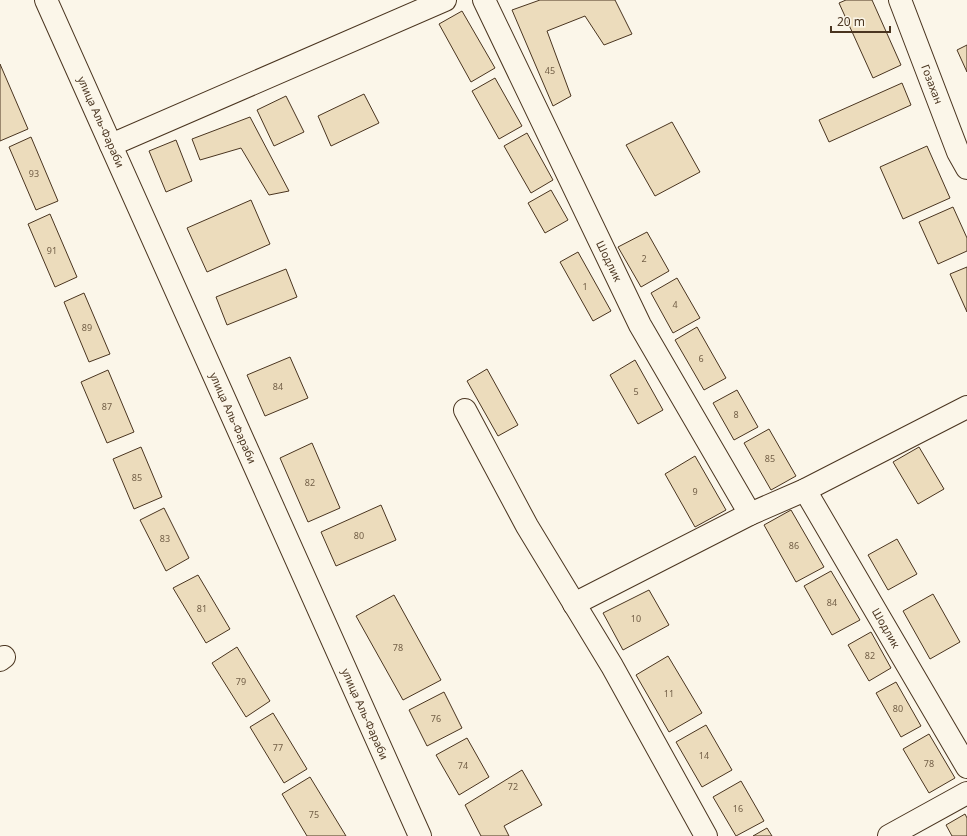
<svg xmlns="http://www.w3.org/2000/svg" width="967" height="836" viewBox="0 0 967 836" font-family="'Noto Sans',sans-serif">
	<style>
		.building { fill: #ecdcbc; stroke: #4a3520 }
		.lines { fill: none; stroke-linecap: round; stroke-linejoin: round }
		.minor-casing { stroke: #4a3520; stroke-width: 24 }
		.major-casing { stroke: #4a3520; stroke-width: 24 }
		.minor { stroke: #fbf6e9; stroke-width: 22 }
		.major { stroke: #fbf6e9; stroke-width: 22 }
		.labels { text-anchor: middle; stroke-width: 3; stroke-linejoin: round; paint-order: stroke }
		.number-label { font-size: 9px; fill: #725f47 }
		.street-label { font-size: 11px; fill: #4a3520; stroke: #fbf6e9 }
	</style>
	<rect width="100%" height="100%" fill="#fbf6e9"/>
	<g class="building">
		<polygon points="540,0 615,0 632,34 604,45 585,16 547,31 571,96 553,106 512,10"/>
		<polygon points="846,0 872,0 901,65 873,78 839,3"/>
		<polygon points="462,11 495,68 471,82 439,24"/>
		<polygon points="967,45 967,72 957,50"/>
		<polygon points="0,64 28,129 0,141"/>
		<polygon points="495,78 522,126 499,139 472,91"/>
		<polygon points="902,83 911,105 829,142 819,120"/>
		<polygon points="364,94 379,123 331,146 318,116"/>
		<polygon points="286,96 304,132 274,146 257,110"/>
		<polygon points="250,117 289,191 269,195 241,148 200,160 192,139"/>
		<polygon points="672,122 700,172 655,196 626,145"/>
		<polygon points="527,133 553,180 531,193 504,146"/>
		<polygon points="31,137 58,201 36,210 9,147"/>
		<polygon points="176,140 192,181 166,192 149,151"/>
		<polygon points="927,146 950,198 903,219 880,167"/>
		<polygon points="551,190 568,220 545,233 528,203"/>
		<polygon points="251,200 270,244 207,272 187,228"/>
		<polygon points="953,207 967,238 967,251 938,264 919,222"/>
		<polygon points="50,214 77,277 55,287 28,224"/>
		<polygon points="647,232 669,271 641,287 618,247"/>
		<polygon points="578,252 611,311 593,321 560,262"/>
		<polygon points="967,267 967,312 950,274"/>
		<polygon points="286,269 297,297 227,325 216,297"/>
		<polygon points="677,278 700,318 673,333 651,293"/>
		<polygon points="84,293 110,354 89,362 64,302"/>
		<polygon points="697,327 726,378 704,390 675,340"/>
		<polygon points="290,357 308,398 265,416 247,375"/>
		<polygon points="635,360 663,410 638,424 610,375"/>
		<polygon points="487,369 518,425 498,436 467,381"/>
		<polygon points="108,370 134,432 107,443 81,382"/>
		<polygon points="737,390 758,427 734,440 713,403"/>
		<polygon points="769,429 796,476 771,490 744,443"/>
		<polygon points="312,443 340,508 308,522 280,458"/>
		<polygon points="141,447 162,497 134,509 113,459"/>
		<polygon points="919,447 944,489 918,504 893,462"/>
		<polygon points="695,456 726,510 695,527 665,474"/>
		<polygon points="381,505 396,540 336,566 321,532"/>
		<polygon points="164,508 189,558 166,571 140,520"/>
		<polygon points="791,510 824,567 796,582 764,525"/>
		<polygon points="897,539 917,574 888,590 868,555"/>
		<polygon points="831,571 860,620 832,635 804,586"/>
		<polygon points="198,575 230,629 206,643 173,588"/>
		<polygon points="649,590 669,625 623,650 603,613"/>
		<polygon points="933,594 960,642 930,659 903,611"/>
		<polygon points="394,595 441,680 403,700 356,616"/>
		<polygon points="871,632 891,668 869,681 848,645"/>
		<polygon points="237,647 270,701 246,717 212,663"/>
		<polygon points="668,656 702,713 669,732 636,675"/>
		<polygon points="896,682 921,726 901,737 876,693"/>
		<polygon points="444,692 462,728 427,746 409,710"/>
		<polygon points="273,713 307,769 284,783 250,727"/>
		<polygon points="706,725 732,770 702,787 676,742"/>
		<polygon points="929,734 955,778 929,793 903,749"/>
		<polygon points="467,738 489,777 459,795 436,755"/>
		<polygon points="522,770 542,805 504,826 509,836 481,836 465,805"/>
		<polygon points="310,777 346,836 307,836 282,794"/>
		<polygon points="741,781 764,821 736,836 713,797"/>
		<polygon points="965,814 967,818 967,836 952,836 946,825"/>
		<polygon points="767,828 772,836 753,836"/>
	</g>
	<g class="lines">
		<g class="minor-casing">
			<g id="minor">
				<polyline points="484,0 640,325 750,514"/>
				<polyline points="900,0 958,152 967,168"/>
				<polyline points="111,145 445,0"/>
				<polyline points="465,410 527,526 612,666 706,836"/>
				<polyline points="805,490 967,767"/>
				<polyline points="574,604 750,514 805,490 967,407"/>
				<polyline points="0,660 4,657"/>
				<polyline points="889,836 967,793"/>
			</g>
		</g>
		<g class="major-casing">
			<polyline id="major" points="46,0 420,836"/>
		</g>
		<use href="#minor" class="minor"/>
		<use href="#major" class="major"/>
	</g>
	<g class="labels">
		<g class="number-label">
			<text x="550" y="74">45</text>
			<text x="34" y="177">93</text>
			<text x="52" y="254">91</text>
			<text x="644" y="262">2</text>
			<text x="585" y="290">1</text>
			<text x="675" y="308">4</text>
			<text x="87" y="331">89</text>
			<text x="701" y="362">6</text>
			<text x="278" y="390">84</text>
			<text x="636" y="395">5</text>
			<text x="107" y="410">87</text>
			<text x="736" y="418">8</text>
			<text x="770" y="462">85</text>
			<text x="137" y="481">85</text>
			<text x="310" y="486">82</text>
			<text x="695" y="495">9</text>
			<text x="359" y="539">80</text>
			<text x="165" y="542">83</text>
			<text x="794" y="549">86</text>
			<text x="832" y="606">84</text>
			<text x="202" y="612">81</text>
			<text x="636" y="622">10</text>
			<text x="398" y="651">78</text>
			<text x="870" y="659">82</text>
			<text x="241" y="685">79</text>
			<text x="669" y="697">11</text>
			<text x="898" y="712">80</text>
			<text x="436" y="722">76</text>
			<text x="278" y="751">77</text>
			<text x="704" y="759">14</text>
			<text x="929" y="767">78</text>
			<text x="463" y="769">74</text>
			<text x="513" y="790">72</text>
			<text x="738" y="812">16</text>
			<text x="314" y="818">75</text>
		</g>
		<g class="street-label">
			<text transform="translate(932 84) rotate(69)" y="4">Гозахан</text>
			<text transform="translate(101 122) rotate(66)" y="4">улица Аль-Фараби</text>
			<text transform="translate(609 261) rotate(64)" y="4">Шодлик</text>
			<text transform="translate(233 418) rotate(66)" y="4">улица Аль-Фараби</text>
			<text transform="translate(886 628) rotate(60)" y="4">Шодлик</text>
			<text transform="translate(365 714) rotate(66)" y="4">улица Аль-Фараби</text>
		</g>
	</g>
	<path d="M831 26v6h59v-6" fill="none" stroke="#4a3520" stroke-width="2"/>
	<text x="837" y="26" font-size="12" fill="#4a3520" stroke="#fbf6e9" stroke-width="3" paint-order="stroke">20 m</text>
</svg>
